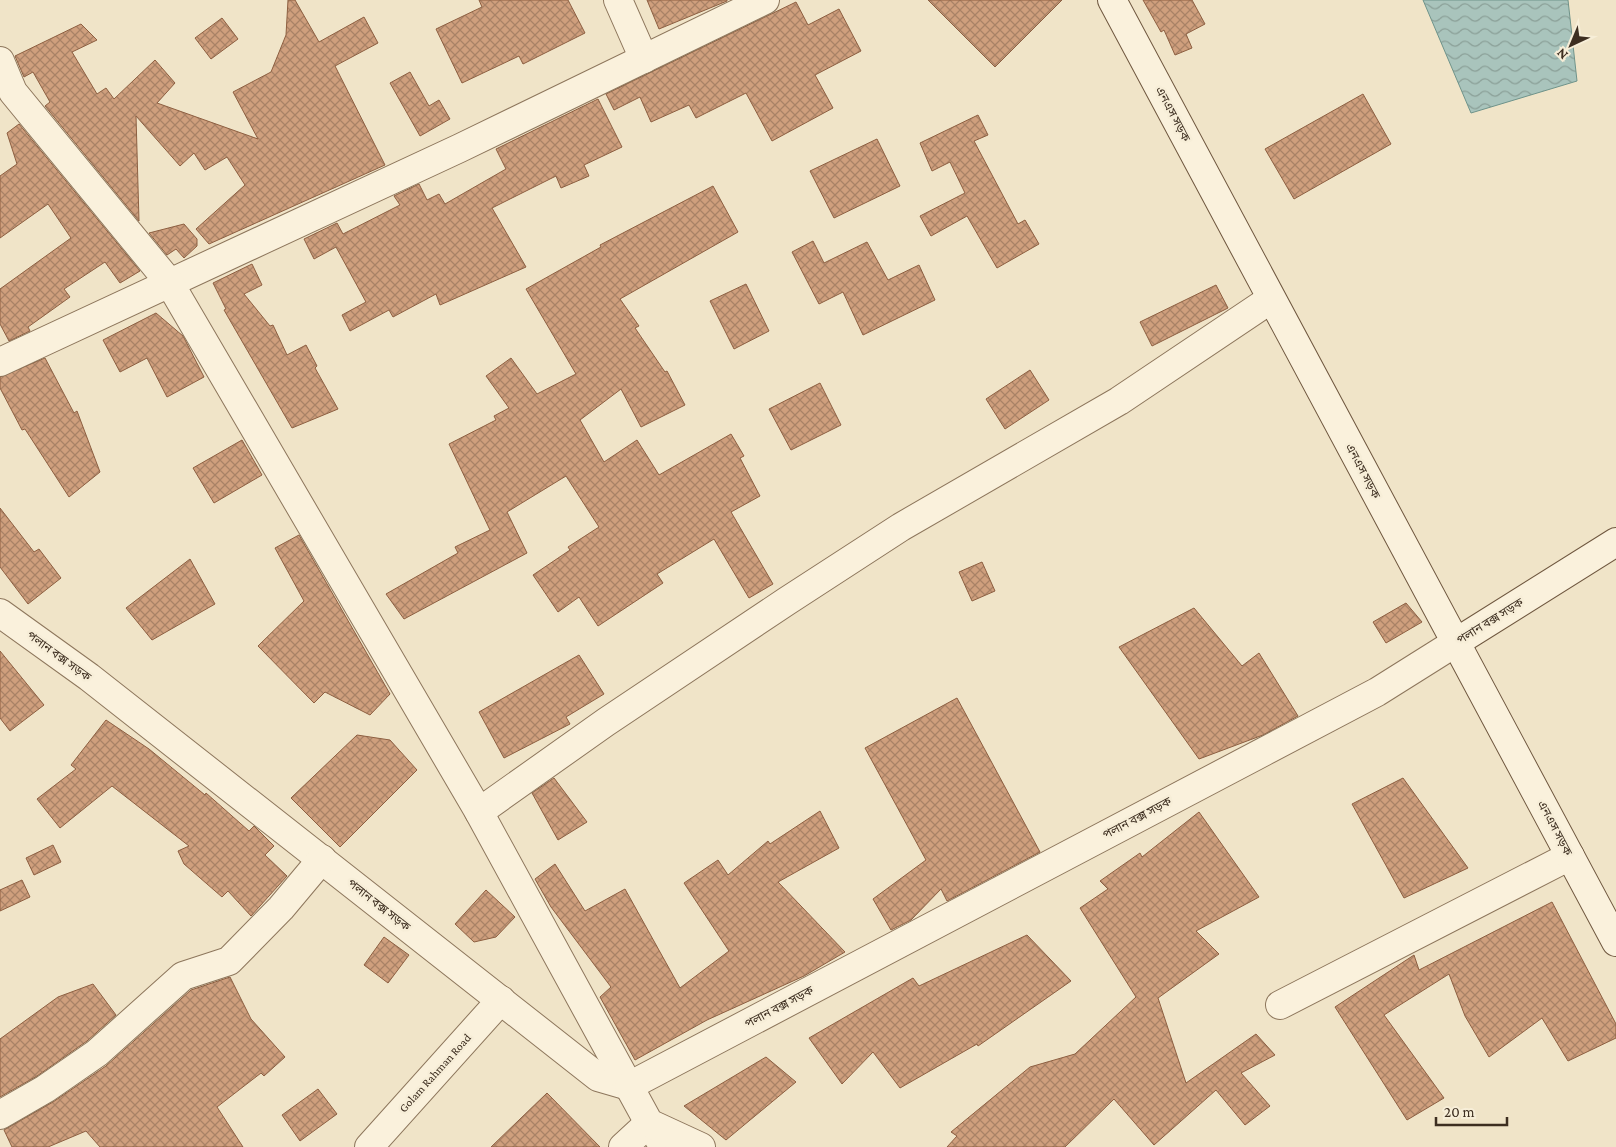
<svg xmlns="http://www.w3.org/2000/svg" width="1616" height="1147" viewBox="0 0 1616 1147" font-family="'Crimson Pro','Noto Sans Bengali',serif">
	<style>
		.water { fill: url(#water-waves); stroke: #6f938a }
		.building { fill: url(#building-cross-hatch); stroke: #8d5f41 }
		.lines { fill: none; stroke-linecap: round; stroke-linejoin: round }
		.minor-casing { stroke: #8d765c; stroke-width: 30 }
		.tertiary-casing { stroke: #8d765c; stroke-width: 30 }
		.secondary-casing { stroke: #6f573f; stroke-width: 30 }
		.minor { stroke: #faf1dc; stroke-width: 28 }
		.tertiary { stroke: #faf1dc; stroke-width: 28 }
		.secondary { stroke: #faf1dc; stroke-width: 28 }
		.labels { text-anchor: middle; stroke-width: 5; stroke-linejoin: round; paint-order: stroke }
		.street-label { font-size: 12px; fill: #3d2e20; stroke: #f7eed8 }
	</style>
	<defs>
		<pattern id="water-waves" width="16" height="10" patternUnits="userSpaceOnUse" patternTransform="scale(1.25)"><rect width="16" height="10" fill="#a9c4bc"/><path d="M0 5q4-4 8 0t8 0" fill="none" stroke="#8ba098"/></pattern>
		<pattern id="building-cross-hatch" width="8" height="8" patternUnits="userSpaceOnUse" patternTransform="scale(1.25)"><rect width="8" height="8" fill="#cf9f7d"/><path d="M0 0l8 8M0 8l8-8" fill="none" stroke="#a98266"/></pattern>
	</defs>
	<rect width="100%" height="100%" fill="#f0e4c8"/>
	<polygon class="water" points="1423,0 1568,0 1577,81 1471,113"/>
	<g class="building">
		<polygon points="288,0 295,0 319,42 364,17 378,43 335,66 385,165 209,244 196,229 245,185 227,157 205,170 194,153 180,166 136,116 139,221 45,106 50,102 33,72 24,77 15,56 81,24 97,40 72,52 97,94 106,88 114,99 155,60 175,83 157,103 258,139 233,92 271,72 286,35"/>
		<polygon points="479,0 568,0 585,33 523,64 519,56 462,83 436,29 482,7"/>
		<polygon points="647,0 727,0 727,1 659,29"/>
		<polygon points="928,0 1062,0 995,67"/>
		<polygon points="1143,0 1192,0 1205,24 1186,34 1192,48 1175,55 1164,30 1161,32"/>
		<polygon points="796,2 808,25 839,9 861,51 815,75 833,108 772,141 746,93 696,118 689,105 651,122 640,97 614,110 606,94"/>
		<polygon points="222,18 238,39 211,59 195,38"/>
		<polygon points="410,72 429,106 439,100 450,119 420,136 390,83"/>
		<polygon points="1363,94 1391,144 1294,199 1265,149"/>
		<polygon points="598,99 622,147 584,165 589,176 561,188 556,176 492,208 526,267 440,305 436,294 393,317 389,310 350,331 342,315 366,302 336,247 314,259 304,239 337,223 343,234 400,205 394,196 419,184 427,200 439,194 445,204 506,169 496,149"/>
		<polygon points="978,115 988,135 974,141 1018,224 1025,220 1039,244 997,268 967,216 931,236 920,216 965,193 950,162 932,171 920,143"/>
		<polygon points="19,124 140,271 120,283 105,262 64,289 70,297 28,327 30,331 9,341 0,324 0,289 71,238 48,204 0,238 0,176 17,164 7,133"/>
		<polygon points="877,139 900,186 834,218 810,171"/>
		<polygon points="713,186 738,232 620,299 639,326 635,328 665,372 667,371 685,405 641,427 621,389 580,420 604,462 637,440 659,475 731,434 744,456 740,458 760,496 731,512 773,584 749,598 714,539 657,574 663,583 598,626 579,597 558,612 533,575 570,550 568,547 599,527 566,476 507,512 527,553 404,619 386,594 458,553 455,547 490,530 449,444 496,420 494,416 509,408 486,376 511,358 537,394 576,374 526,289 601,247 600,245"/>
		<polygon points="184,224 197,239 197,246 184,258 176,249 167,255 149,233"/>
		<polygon points="813,241 824,263 867,242 888,280 919,265 935,300 863,335 843,292 819,304 792,252"/>
		<polygon points="252,264 262,285 244,294 270,326 273,325 287,355 306,345 317,366 315,368 338,409 292,428 224,310 226,309 213,283"/>
		<polygon points="746,284 769,331 734,349 710,301"/>
		<polygon points="1216,285 1228,308 1152,346 1140,322"/>
		<polygon points="156,313 183,336 204,377 167,397 147,358 120,372 103,340"/>
		<polygon points="45,358 74,413 77,411 100,472 69,497 25,429 22,430 0,388 0,377"/>
		<polygon points="1030,370 1049,400 1005,429 986,399"/>
		<polygon points="820,383 841,425 791,450 769,409"/>
		<polygon points="242,440 262,475 214,503 193,468"/>
		<polygon points="0,508 34,552 39,549 61,578 28,604 0,567"/>
		<polygon points="299,535 390,694 370,715 325,692 314,703 258,646 304,601 275,548"/>
		<polygon points="190,559 215,604 152,640 126,608"/>
		<polygon points="982,562 995,591 972,601 959,572"/>
		<polygon points="1406,603 1422,622 1386,643 1373,622"/>
		<polygon points="1194,608 1242,666 1259,653 1298,716 1263,735 1199,759 1119,647"/>
		<polygon points="0,651 44,705 10,731 0,718"/>
		<polygon points="579,655 604,694 566,717 570,724 504,758 479,712"/>
		<polygon points="957,698 1040,852 947,901 941,889 911,920 891,930 873,899 926,860 865,748"/>
		<polygon points="106,720 149,749 205,795 206,793 249,831 254,826 274,846 265,855 287,876 251,916 228,891 222,897 184,864 178,851 189,846 112,786 60,828 37,799 76,769 71,765"/>
		<polygon points="357,735 390,740 417,770 340,847 291,798"/>
		<polygon points="554,778 587,822 558,840 532,793"/>
		<polygon points="1403,778 1468,868 1404,898 1352,804"/>
		<polygon points="820,811 839,848 778,882 845,952 804,976 707,1020 635,1060 600,997 611,987 551,907 535,879 555,864 585,911 625,889 680,988 729,951 684,883 718,860 728,875 768,841 770,844"/>
		<polygon points="1199,812 1259,897 1196,931 1219,954 1158,998 1186,1083 1256,1034 1275,1055 1241,1073 1270,1106 1245,1125 1216,1090 1154,1145 1114,1099 1065,1147 947,1147 957,1136 951,1132 1030,1067 1075,1054 1136,997 1080,908 1108,889 1100,881 1140,853 1142,857"/>
		<polygon points="53,845 61,862 34,875 26,858"/>
		<polygon points="22,880 30,897 0,911 0,890"/>
		<polygon points="486,890 515,917 496,937 474,942 455,924"/>
		<polygon points="1552,902 1616,1024 1616,1038 1568,1061 1542,1018 1489,1057 1465,1016 1449,974 1384,1015 1444,1098 1407,1120 1335,1007 1414,955 1419,970"/>
		<polygon points="1027,935 1071,981 978,1046 977,1044 900,1088 873,1052 842,1084 809,1038 913,978 919,986"/>
		<polygon points="384,937 409,955 388,983 364,965"/>
		<polygon points="230,977 251,1019 285,1057 264,1076 261,1073 217,1107 243,1147 100,1147 86,1131 48,1147 12,1147 4,1130 53,1102 106,1066 191,990"/>
		<polygon points="93,984 116,1015 87,1041 37,1076 0,1097 0,1039 58,997"/>
		<polygon points="766,1057 796,1082 726,1140 684,1106"/>
		<polygon points="318,1089 337,1114 300,1141 282,1115"/>
		<polygon points="547,1093 600,1147 491,1147"/>
	</g>
	<g class="lines">
		<g class="minor-casing">
			<g id="minor">
				<polyline points="618,0 644,59"/>
				<polyline points="0,362 460,148 765,0"/>
				<polyline points="0,613 89,677 598,1077 629,1086"/>
				<polyline points="479,812 606,722 787,601 901,527 1119,401 1271,299"/>
				<polyline points="1280,1005 1570,856"/>
				<polyline points="0,1115 45,1089 97,1053 183,976 229,961 281,908 322,859"/>
				<polyline points="369,1147 501,1000"/>
				<polyline points="623,1147 649,1123 664,1147"/>
			</g>
		</g>
		<g class="tertiary-casing">
			<g id="tertiary">
				<polyline points="0,61 13,92 169,282 479,812 649,1123 701,1147"/>
				<polyline points="629,1086 1377,692 1455,643"/>
			</g>
		</g>
		<g class="secondary-casing">
			<g id="secondary">
				<polyline points="1112,0 1616,942"/>
				<polyline points="1455,643 1616,542"/>
			</g>
		</g>
		<use href="#minor" class="minor"/>
		<use href="#tertiary" class="tertiary"/>
		<use href="#secondary" class="secondary"/>
	</g>
	<g class="labels">
		<g class="street-label">
			<text transform="translate(1173 114) rotate(62)" y="4">এনএস সড়ক</text>
			<text transform="translate(1363 471) rotate(62)" y="4">এনএস সড়ক</text>
			<text transform="translate(1490 621) rotate(-32)" y="4">পলান বক্স সড়ক</text>
			<text transform="translate(59 656) rotate(36)" y="4">পলান বক্স সড়ক</text>
			<text transform="translate(1137 818) rotate(-28)" y="4">পলান বক্স সড়ক</text>
			<text transform="translate(1555 828) rotate(62)" y="4">এনএস সড়ক</text>
			<text transform="translate(379 905) rotate(38)" y="4">পলান বক্স সড়ক</text>
			<text transform="translate(779 1007) rotate(-28)" y="4">পলান বক্স সড়ক</text>
			<text transform="translate(435 1073) rotate(-48)" y="4">Golam Rahman Road</text>
		</g>
	</g>
	<g transform="translate(1571 45) rotate(224)" stroke="#f7eed8" stroke-width="4" paint-order="stroke">
	<path d="M0-4L9 19L0 12L-9 19Z" fill="#3d2e20"/>
	<text y="-8" font-size="14" font-weight="bold" text-anchor="middle" fill="#3d2e20">N</text>
	</g>
	<path d="M1436 1117v8h71v-8" fill="none" stroke="#3d2e20" stroke-width="2.5"/>
	<text x="1444" y="1117" font-size="15" fill="#3d2e20" stroke="#f7eed8" stroke-width="4" paint-order="stroke">20 m</text>
</svg>
